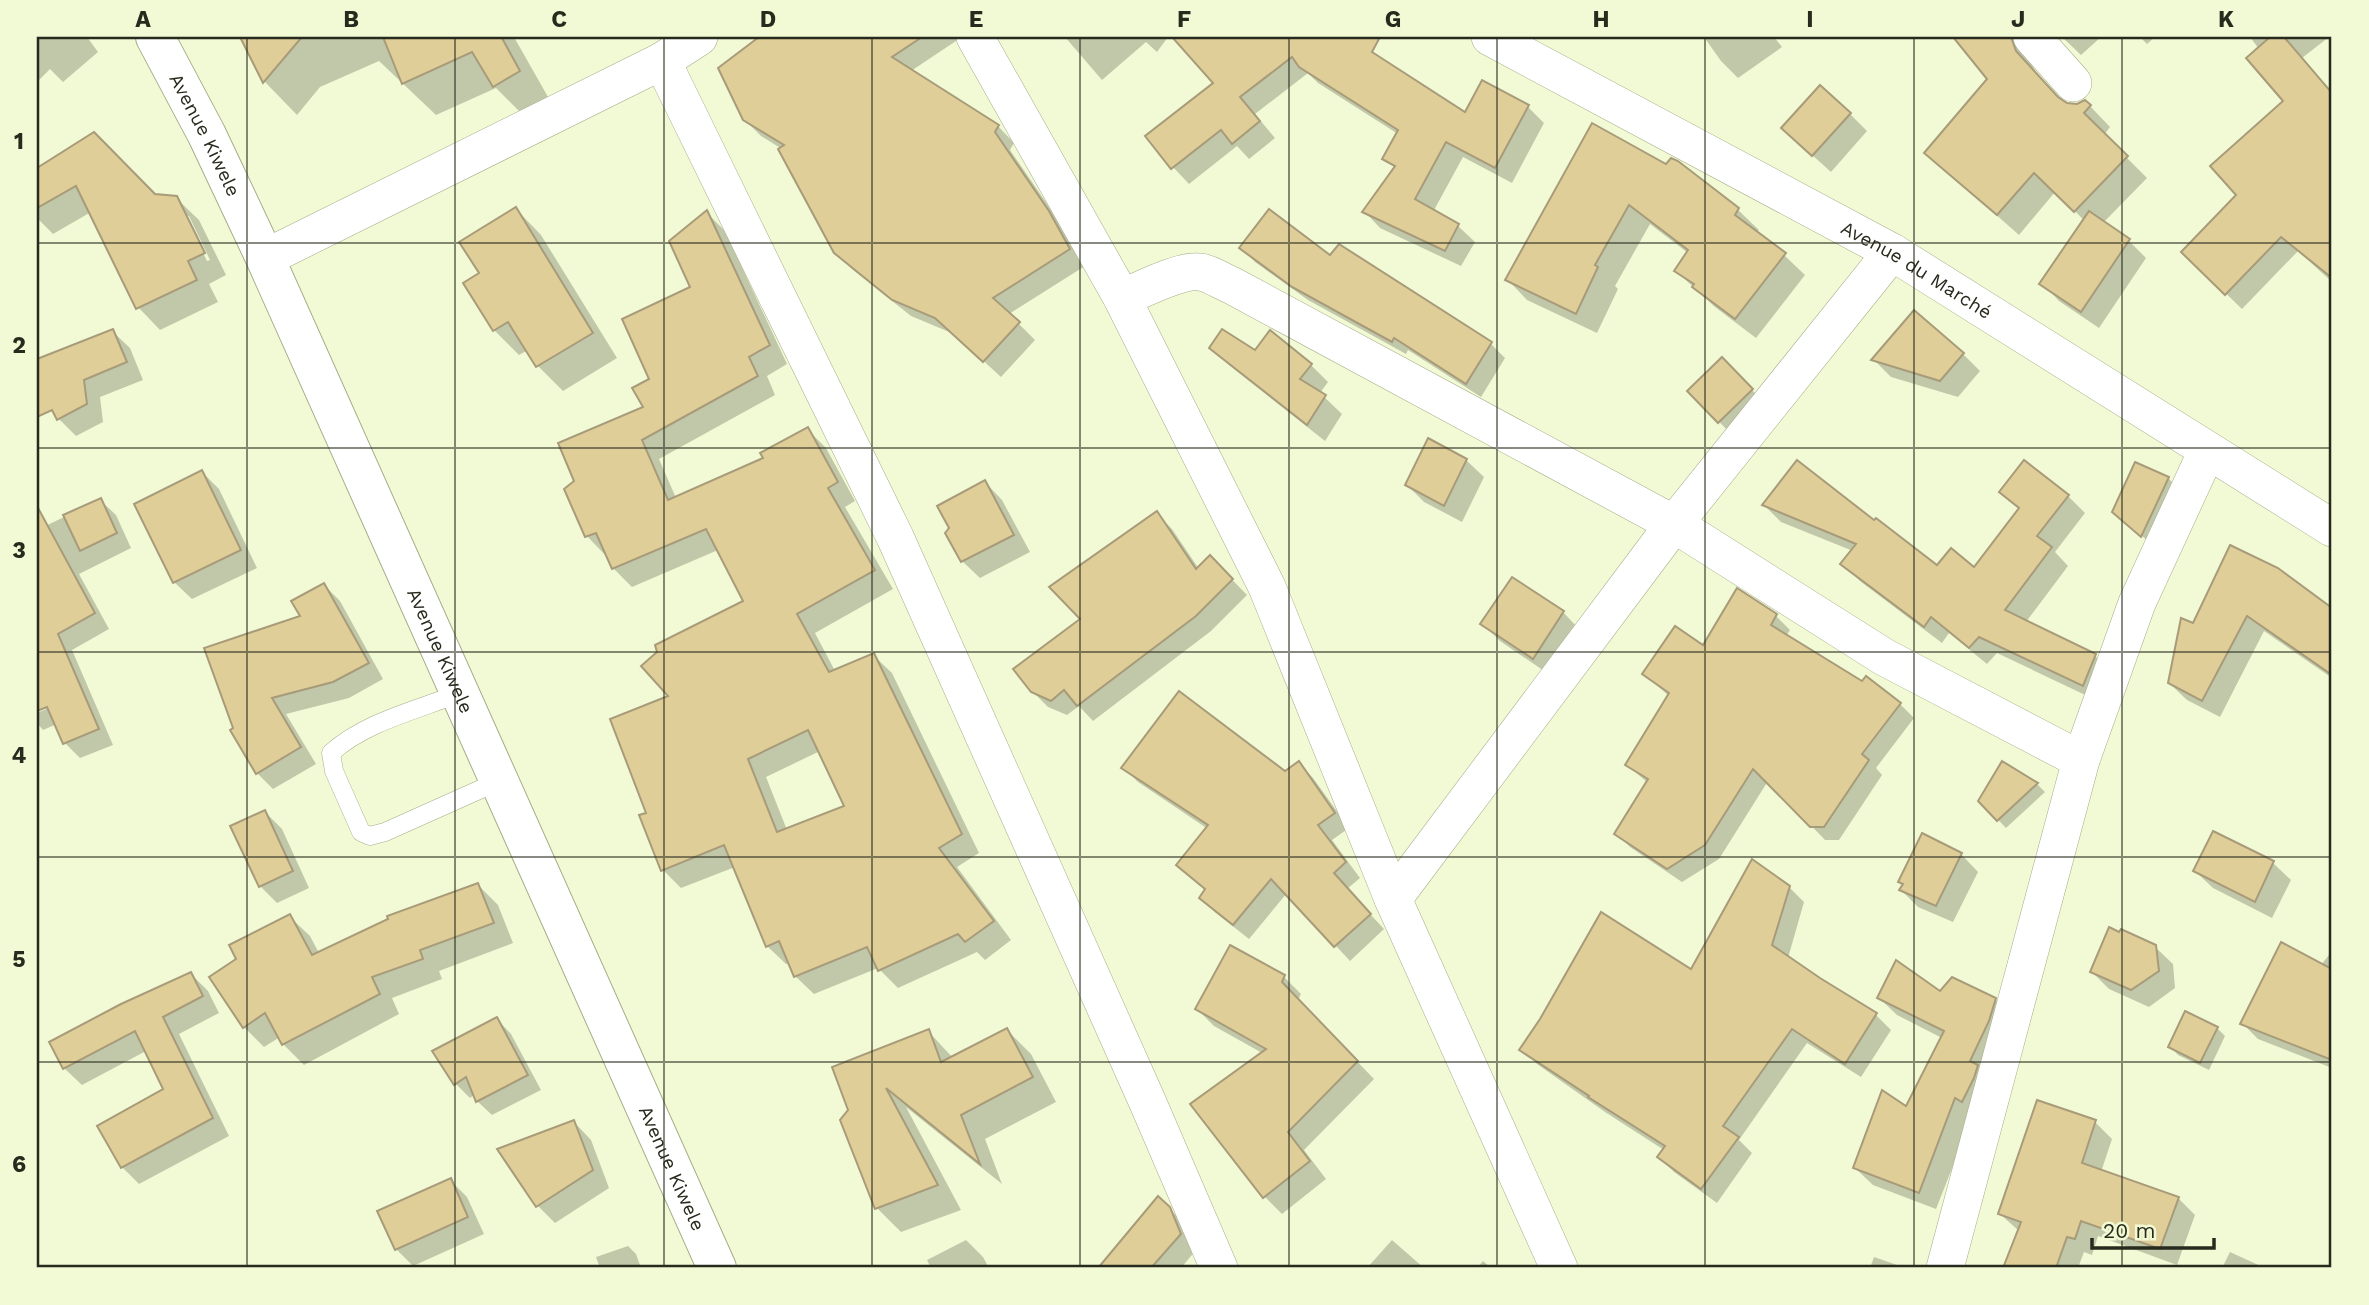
<svg xmlns="http://www.w3.org/2000/svg" width="2369" height="1305" viewBox="0 0 2369 1305" font-family="'Work Sans',sans-serif">
	<style>
		.shadow { fill: #0003; fill-rule: evenodd }
		.building { fill: #e0ce99; stroke: #a79b79; stroke-width: 2; fill-rule: evenodd }
		.lines { fill: none; stroke-linecap: round; stroke-linejoin: round }
		.service-casing { stroke: #a5ad89; stroke-width: 19 }
		.minor-casing { stroke: #a5ad89; stroke-width: 38 }
		.tertiary-casing { stroke: #a5ad89; stroke-width: 40 }
		.service { stroke: #fff; stroke-width: 18 }
		.minor { stroke: #fff; stroke-width: 37 }
		.tertiary { stroke: #fff; stroke-width: 38 }
		.rail { stroke: #4a4e3c; stroke-width: 5; stroke-dasharray: 14 7; stroke-linecap: butt }
		.grid { fill: none; stroke: #272a1c; stroke-width: 2; stroke-opacity: 0.55 }
		.labels { text-anchor: middle; stroke-width: 5; stroke-linejoin: round; paint-order: stroke }
		.street-label { font-size: 19px; fill: #272a1c; stroke: #f2fad5 }
		.neatline { fill: none; stroke: #272a1c; stroke-width: 2.5 }
		.grid-label { font-size: 23px; text-anchor: middle; font-weight: bold; fill: #272a1c }
	</style>
	<rect width="100%" height="100%" fill="#f2fad5"/>
	<g class="shadow">
		<polygon points="37,37 87,37 98,52 63,82 50,69 37,82"/>
		<polygon points="242,37 514,37 552,104 527,119 496,88 436,115 379,61 320,87 297,115 265,82"/>
		<polygon points="772,37 962,37 911,71 998,126 1014,143 1010,150 1065,230 1085,266 1009,314 1035,340 1001,377 954,334 911,316 853,270 836,252 782,149 761,136 744,119 720,68"/>
		<polygon points="1065,37 1168,37 1157,52 1146,42 1102,80"/>
		<polygon points="1171,37 1351,37 1362,47 1466,115 1528,107 1544,123 1512,183 1463,157 1433,212 1458,226 1475,242 1461,266 1380,228 1364,211 1395,168 1385,158 1398,134 1318,83 1308,73 1255,114 1275,138 1249,159 1237,146 1189,184 1173,167 1216,83"/>
		<polygon points="1704,37 1774,37 1782,47 1738,78 1721,61"/>
		<polygon points="1955,37 2049,37 2031,63 2037,74 2062,102 2077,105 2085,102 2090,106 2110,127 2104,135 2147,178 2103,223 2129,241 2146,258 2099,328 2059,301 2042,283 2085,221 2055,192 2019,235 1926,153 1989,79"/>
		<polygon points="2055,37 2101,37 2081,55 2062,37"/>
		<polygon points="2140,37 2155,37 2147,44"/>
		<polygon points="2250,37 2329,37 2302,58 2332,93 2332,282 2298,251 2242,309 2183,252 2239,195 2285,101 2259,49"/>
		<polygon points="1850,114 1867,131 1831,172 1801,145"/>
		<path d="M94 135 155 196 176 198 199 220 226 275 209 284 218 302 160 330 138 307 91 212 53 234 37 218V170ZM185 216H189L210 260 207 261Z"/>
		<polygon points="1677,163 1738,210 1759,230 1756,233 1784,255 1805,275 1756,338 1715,307 1676,271 1688,253 1650,224 1615,286 1618,289 1597,333 1527,300 1507,279 1666,167"/>
		<polygon points="516,209 541,235 617,358 563,391 537,365 528,350 519,355 494,330 481,273"/>
		<path d="M707 213 725 231 787 364 767 376 775 395 659 459 676 498 766 459 807 429 826 448 855 501 845 507 893 589 815 633 835 671 873 655 892 673 979 853 957 867 1011 940 985 960 977 952 898 988 878 968 814 994 795 976 790 963 786 964 767 946 735 867 681 888 663 870 648 814 671 697 746 602 718 550 632 587 613 568 607 554 605 555 587 536 645 408 652 380 693 288ZM820 751 847 807 787 830 766 777Z"/>
		<polygon points="1339,247 1491,344 1505,358 1481,397 1408,350 1406,354 1308,300 1255,262 1242,248 1331,258"/>
		<polygon points="112,331 130,348 143,380 100,397 103,422 76,436 59,419 37,377 37,372 59,368"/>
		<polygon points="1270,333 1311,365 1328,382 1320,393 1342,414 1325,441 1229,365 1212,347 1255,352"/>
		<polygon points="1963,354 1980,371 1958,397 1891,377 1874,360"/>
		<polygon points="1722,360 1769,407 1736,439 1689,391"/>
		<polygon points="1466,460 1484,477 1462,522 1424,502 1407,485"/>
		<polygon points="202,472 219,489 257,568 192,599 174,582"/>
		<polygon points="2168,478 2185,495 2149,542 2114,512"/>
		<polygon points="985,482 1002,500 1030,552 980,578 962,561"/>
		<polygon points="2001,492 2068,496 2085,513 2055,552 2068,566 2026,622 2095,656 2113,673 2100,702 1997,653 1987,664 1949,633 1942,643 1860,581 1843,564 1853,551 1781,522 1764,505 1874,523 1937,568 1975,570 2020,510"/>
		<polygon points="100,500 116,515 131,548 79,574 109,629 72,650 113,745 80,758 65,743 57,724 43,730 37,723 37,713 56,705 54,702 37,709 37,513 41,528"/>
		<polygon points="1157,514 1172,529 1199,569 1210,557 1247,595 1211,631 1093,721 1079,706 1067,715 1048,707 1032,691"/>
		<polygon points="2276,569 2332,610 2332,678 2264,631 2220,717 2187,700 2169,683 2194,626"/>
		<polygon points="324,585 340,601 383,679 349,698 286,714 316,764 273,789 257,773 236,729 302,617"/>
		<polygon points="1737,591 1776,616 1790,630 1786,636 1900,704 1914,718 1876,768 1882,775 1839,840 1825,840 1768,781 1719,859 1682,882 1630,847 1616,833 1648,783 1627,765 1669,696 1644,674 1703,648"/>
		<polygon points="1563,612 1580,630 1550,675 1500,641 1483,624"/>
		<polygon points="1299,763 1313,778 1349,828 1332,840 1360,878 1347,889 1384,929 1350,961 1287,893 1249,939 1216,913 1201,898 1207,891 1178,865 1208,829 1138,782 1123,767 1285,773"/>
		<polygon points="2002,763 2037,784 2045,792 2006,828 1980,801"/>
		<polygon points="265,812 282,829 309,888 277,903 260,886"/>
		<polygon points="2213,834 2273,863 2291,880 2272,918 2213,888 2195,871"/>
		<polygon points="1961,854 1978,872 1953,922 1918,907 1901,890"/>
		<polygon points="478,885 498,905 513,943 439,971 442,979 392,998 399,1014 304,1065 283,1044 280,1037 264,1047 244,1027 239,959 289,916 310,936 319,953"/>
		<polygon points="1789,887 1804,902 1788,958 1876,1015 1891,1030 1861,1077 1807,1043 1739,1140 1752,1153 1717,1203 1674,1172 1659,1157 1664,1150 1605,1112 1537,1064 1522,1049 1692,972"/>
		<polygon points="2155,947 2173,964 2175,988 2149,1007 2109,989 2092,972"/>
		<polygon points="2332,951 2332,1068 2258,1039 2243,1024 2321,965"/>
		<polygon points="191,974 208,991 219,1013 179,1034 229,1136 139,1184 122,1167 165,1090 146,1051 82,1085 64,1068"/>
		<polygon points="1284,977 1301,994 1298,1000 1374,1079 1304,1150 1326,1179 1282,1214 1265,1197 1264,1054 1214,1026 1197,1009"/>
		<polygon points="1941,993 1995,999 2012,1016 1936,1209 1873,1185 1855,1168 1906,1108 1942,1038 1897,1015 1879,998"/>
		<polygon points="497,1019 511,1034 541,1090 492,1115 477,1101 475,1094 470,1098 456,1084"/>
		<polygon points="2217,1028 2225,1036 2209,1070 2178,1055 2170,1046"/>
		<polygon points="1007,1030 1031,1054 1056,1102 985,1139 1002,1184 906,1107 961,1210 901,1232 877,1208 842,1120 928,1031 953,1058"/>
		<polygon points="574,1122 591,1140 609,1188 555,1223 538,1206 500,1149"/>
		<polygon points="2095,1122 2112,1139 2101,1172 2178,1198 2195,1215 2177,1265 2098,1236 2092,1255 2084,1252 2078,1268 2005,1268 2019,1231 2000,1214"/>
		<polygon points="450,1180 467,1197 484,1234 413,1266 396,1249"/>
		<polygon points="1169,1208 1185,1225 1196,1250 1181,1268 1100,1268"/>
		<polygon points="966,1240 983,1257 989,1268 931,1268 927,1260"/>
		<polygon points="1392,1240 1424,1268 1367,1268"/>
		<polygon points="628,1246 636,1254 641,1268 600,1268 596,1257"/>
		<polygon points="2230,1252 2265,1268 2222,1268"/>
		<polygon points="1874,1257 1906,1268 1870,1268"/>
		<polygon points="1483,1261 1491,1268 1477,1268"/>
	</g>
	<g class="building">
		<polygon points="240,37 302,37 263,83"/>
		<polygon points="383,37 505,37 502,38 520,71 493,87 472,52 402,84"/>
		<polygon points="759,37 922,37 892,57 999,125 995,132 1049,211 1070,249 993,298 1020,322 983,362 935,318 892,300 834,253 778,149 784,145 743,120 718,68"/>
		<polygon points="1172,37 1380,37 1372,52 1465,112 1482,80 1529,105 1495,168 1446,142 1415,199 1459,224 1445,251 1362,212 1395,166 1382,159 1398,130 1299,67 1292,57 1240,97 1260,121 1232,144 1221,130 1171,169 1145,136 1213,83"/>
		<polygon points="1953,37 2011,37 2016,51 2058,97 2067,103 2077,104 2085,100 2091,105 2084,113 2128,156 2074,212 2034,173 1997,215 1924,153 1987,79"/>
		<polygon points="2270,37 2284,37 2332,93 2332,278 2281,237 2225,295 2181,252 2236,195 2210,166 2283,101 2246,58"/>
		<polygon points="1820,85 1851,113 1812,156 1781,128"/>
		<polygon points="1592,123 1666,164 1671,158 1678,161 1739,208 1735,215 1786,253 1735,319 1692,287 1694,284 1674,271 1688,250 1629,205 1595,265 1598,267 1576,314 1505,280"/>
		<polygon points="94,132 155,194 177,196 205,253 188,261 197,280 136,309 76,186 37,208 37,168"/>
		<polygon points="516,207 593,333 536,367 508,322 493,331 463,283 479,273 459,242"/>
		<polygon points="1269,209 1330,255 1339,244 1492,342 1466,384 1394,338 1392,342 1292,287 1239,248"/>
		<path d="M707 210 770 345 749 357 758 376 642 440 668 500 763 458 760 453 808 427 838 482 828 488 875 570 797 614 829 672 874 653 962 834 939 848 994 921 965 942 958 934 878 971 867 947 794 977 779 941 766 947 724 845 661 871 639 815 646 813 610 719 668 696 641 666 657 652 655 645 743 601 706 529 612 569 596 533 585 537 564 489 574 481 558 443 643 407 632 388 649 379 622 319 690 287 669 241ZM808 730 844 806 777 832 748 759Z"/>
		<polygon points="2089,211 2130,239 2081,312 2039,284"/>
		<polygon points="1914,310 1964,353 1940,381 1871,360"/>
		<polygon points="113,329 127,362 84,380 87,404 57,420 52,410 37,417 37,359"/>
		<polygon points="1222,329 1255,350 1270,330 1312,364 1300,379 1326,395 1307,425 1209,348"/>
		<polygon points="1722,357 1753,389 1718,423 1687,391"/>
		<polygon points="1428,438 1467,459 1444,506 1405,485"/>
		<polygon points="1797,460 1874,520 1876,518 1937,565 1951,548 1974,567 2019,508 1999,492 2024,460 2069,495 2037,536 2052,547 2005,610 2096,654 2083,686 1979,637 1969,648 1931,617 1924,627 1840,564 1856,544 1762,505"/>
		<polygon points="2135,462 2169,477 2141,537 2112,512"/>
		<polygon points="202,470 241,550 173,583 134,504"/>
		<polygon points="985,480 1014,535 961,562 945,533 949,528 937,506"/>
		<polygon points="101,498 117,533 80,551 63,515"/>
		<polygon points="37,506 95,613 58,634 99,729 63,744 47,707 37,711"/>
		<polygon points="1157,511 1196,569 1210,555 1233,579 1196,616 1077,706 1064,690 1051,701 1031,692 1013,669 1080,619 1049,587"/>
		<polygon points="2230,545 2278,568 2332,608 2332,675 2247,616 2202,701 2168,683 2181,618 2193,623"/>
		<polygon points="1512,577 1564,611 1533,659 1480,624"/>
		<polygon points="324,583 369,663 333,682 272,698 301,747 256,774 230,730 233,728 204,648 300,616 291,601"/>
		<polygon points="1737,588 1777,614 1771,625 1862,681 1866,676 1901,703 1862,754 1869,760 1824,827 1810,827 1753,769 1705,845 1667,869 1614,834 1648,779 1625,765 1669,693 1642,674 1675,626 1703,645"/>
		<polygon points="1179,691 1285,771 1299,761 1335,813 1318,825 1346,862 1334,873 1371,914 1334,947 1271,879 1233,925 1199,898 1205,889 1176,865 1208,825 1121,768"/>
		<polygon points="2002,761 2038,783 1997,821 1978,801"/>
		<polygon points="265,810 293,871 259,887 230,826"/>
		<polygon points="2213,831 2274,861 2255,902 2193,871"/>
		<polygon points="1922,833 1962,853 1936,906 1899,890 1903,884 1898,882"/>
		<polygon points="1752,859 1790,886 1772,945 1820,978 1877,1013 1845,1064 1792,1029 1723,1126 1739,1137 1701,1189 1657,1157 1665,1146 1588,1097 1589,1096 1519,1050 1540,1019 1601,912 1691,969"/>
		<polygon points="478,883 494,923 420,950 423,959 372,977 380,994 282,1045 265,1013 243,1028 209,977 236,959 229,945 290,914 312,955 388,919 387,916"/>
		<polygon points="2109,927 2119,932 2121,929 2156,945 2159,971 2131,990 2090,972"/>
		<polygon points="2281,942 2332,969 2332,1060 2240,1024"/>
		<polygon points="1230,945 1285,975 1282,982 1358,1061 1288,1132 1310,1161 1263,1198 1190,1104 1266,1049 1195,1009"/>
		<polygon points="1896,960 1940,991 1952,977 1996,998 1989,1021 1970,1061 1978,1065 1974,1078 1962,1102 1955,1098 1919,1193 1853,1168 1882,1090 1906,1106 1944,1031 1877,998"/>
		<polygon points="191,972 203,996 163,1017 213,1118 121,1168 97,1126 163,1089 135,1031 63,1069 49,1042 121,1004"/>
		<polygon points="2185,1011 2218,1027 2200,1063 2168,1047"/>
		<polygon points="497,1017 528,1075 476,1102 466,1077 454,1085 432,1051"/>
		<polygon points="1007,1028 1033,1077 961,1115 980,1164 886,1088 938,1185 875,1209 840,1120 848,1110 832,1067 929,1029 941,1062"/>
		<polygon points="2037,1100 2096,1120 2082,1163 2179,1197 2160,1249 2081,1221 2075,1239 2067,1237 2056,1268 2003,1268 2021,1222 1998,1214"/>
		<polygon points="574,1120 593,1170 536,1207 497,1149"/>
		<polygon points="451,1178 468,1217 395,1250 377,1211"/>
		<polygon points="1158,1196 1170,1207 1181,1234 1151,1268 1098,1268"/>
	</g>
	<g class="lines">
		<g class="service-casing">
			<path id="service" d="M460 693C417 710 365 722 331 753L334 771 361 832 370 836 385 832 499 781"/>
		</g>
		<g class="minor-casing">
			<g id="minor">
				<polyline points="975,37 1122,298 1267,587 1393,899 1559,1268"/>
				<path id="s1" d="M1490 37 1892 252 2332 528"/>
				<polyline points="2032,37 2073,83"/>
				<polyline points="662,61 895,537 1148,1103 1219,1268"/>
				<polyline points="265,258 662,61 699,37"/>
				<path d="M1122 298C1141 290 1181 269 1200 272 1210 273 1221 281 1231 285L1674 524 1884 657 2081 760"/>
				<polyline points="1393,899 1674,524 1892,252"/>
				<polyline points="1945,1268 2081,760 2137,603 2207,451"/>
			</g>
		</g>
		<g class="tertiary-casing">
			<g id="tertiary">
				<path id="s2" d="M155 37 207 135 265 258 717 1268"/>
			</g>
		</g>
		<use href="#service" class="service"/>
		<use href="#minor" class="minor"/>
		<use href="#tertiary" class="tertiary"/>
		<polyline class="rail" points="37,1267 37,1268"/>
	</g>
	<path class="grid" d="M247 37V1268M455 37V1268M664 37V1268M872 37V1268M1080 37V1268M1289 37V1268M1497 37V1268M1705 37V1268M1914 37V1268M2122 37V1268M37 243H2332M37 448H2332M37 652H2332M37 857H2332M37 1062H2332"/>
	<g class="labels">
		<g class="street-label">
			<text dy="7" stroke="none"><textPath href="#s2" startOffset="110">Avenue Kiwele</textPath></text>
			<text dy="7" stroke="none"><textPath href="#s1" startOffset="486">Avenue du Marché</textPath></text>
			<text dy="7" stroke="none"><textPath href="#s2" startOffset="677">Avenue Kiwele</textPath></text>
			<text dy="7" stroke="none"><textPath href="#s2" startOffset="1244">Avenue Kiwele</textPath></text>
		</g>
	</g>
	<rect width="2369" height="1305" fill="none" stroke="#f2fad5" stroke-width="77"/>
	<path d="M2092 1238v10h122v-10" fill="none" stroke="#272a1c" stroke-width="3.5"/>
	<text x="2103" y="1238" font-size="21" fill="#272a1c" stroke="#f2fad5" stroke-width="5" paint-order="stroke">20 m</text>
	<rect x="38" y="38" width="2292" height="1228" class="neatline"/>
	<g class="grid-label">
		<text x="143" y="27">A</text>
		<text x="351" y="27">B</text>
		<text x="559" y="27">C</text>
		<text x="768" y="27">D</text>
		<text x="976" y="27">E</text>
		<text x="1184" y="27">F</text>
		<text x="1393" y="27">G</text>
		<text x="1601" y="27">H</text>
		<text x="1810" y="27">I</text>
		<text x="2018" y="27">J</text>
		<text x="2226" y="27">K</text>
		<text x="19" y="149">1</text>
		<text x="19" y="353">2</text>
		<text x="19" y="558">3</text>
		<text x="19" y="763">4</text>
		<text x="19" y="967">5</text>
		<text x="19" y="1172">6</text>
	</g>
</svg>
